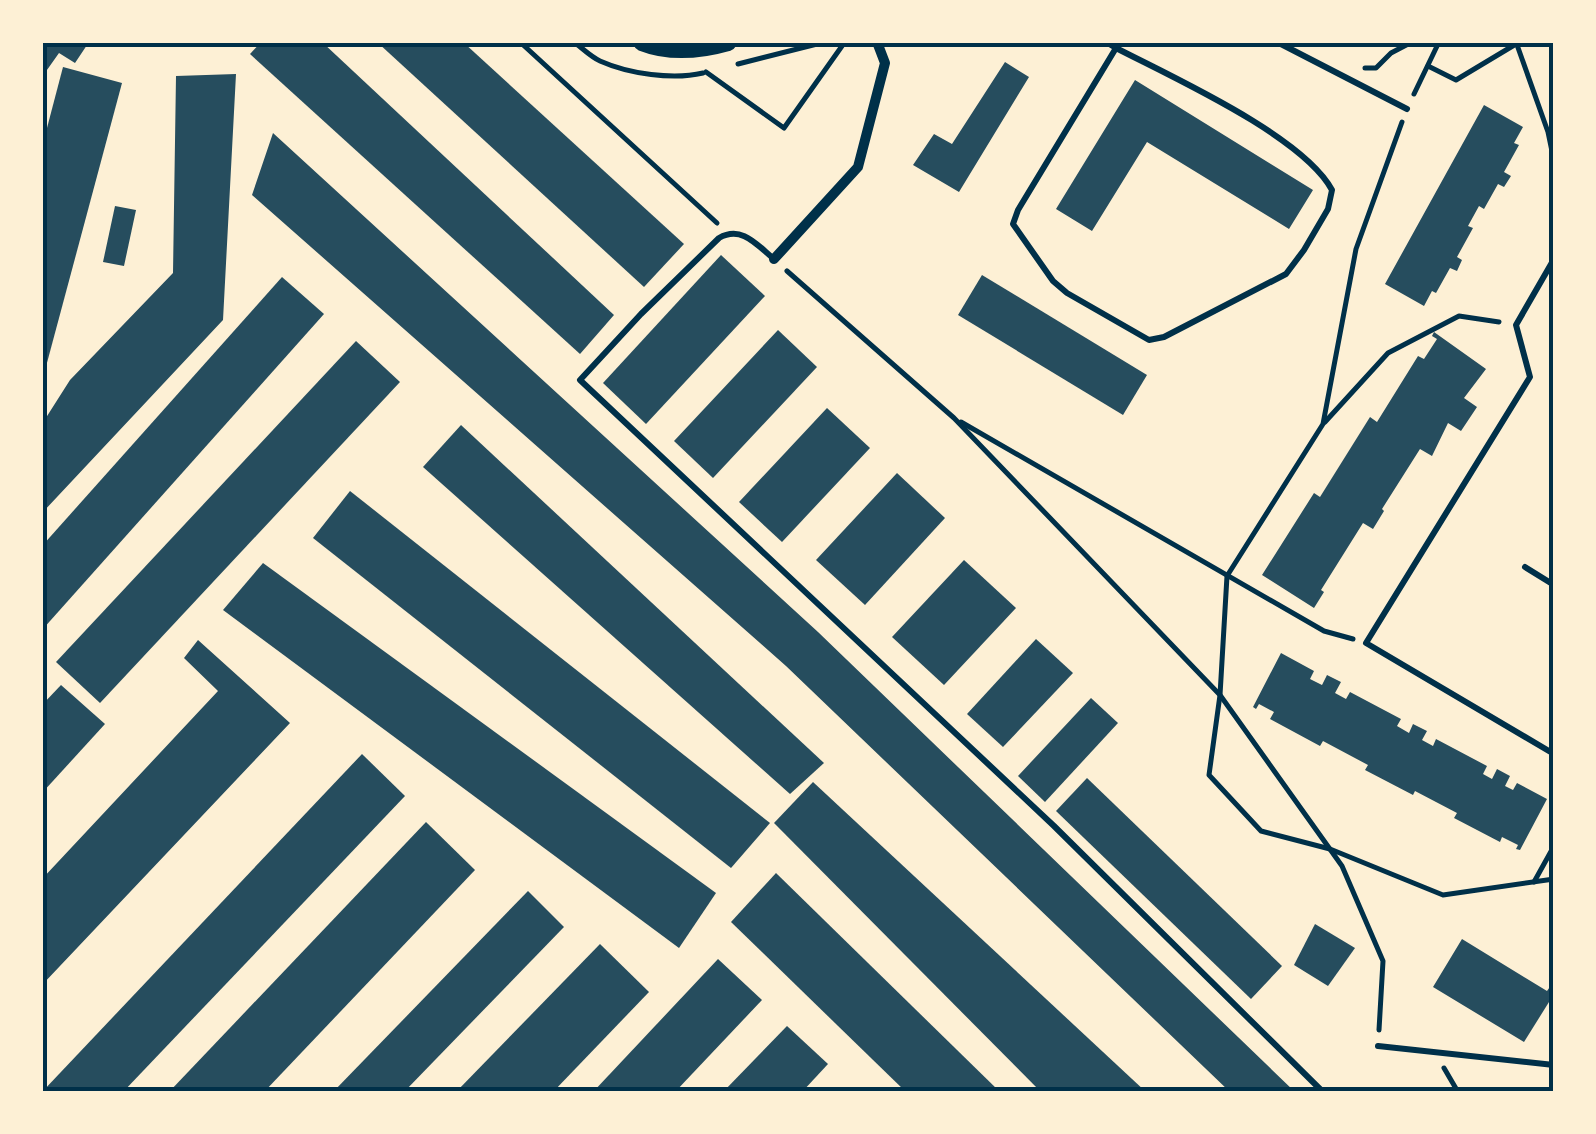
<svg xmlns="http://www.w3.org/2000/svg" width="1596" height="1134" viewBox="0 0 1596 1134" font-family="'Fira Sans',sans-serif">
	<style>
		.building { fill: #264d5e }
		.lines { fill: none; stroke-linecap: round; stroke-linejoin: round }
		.path { stroke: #003049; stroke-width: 5 }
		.service { stroke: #003049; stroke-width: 6 }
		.minor { stroke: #003049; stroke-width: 10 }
		.secondary { stroke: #003049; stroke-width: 18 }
		.neatline { fill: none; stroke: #003049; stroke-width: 4 }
	</style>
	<rect width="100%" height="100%" fill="#fdf0d5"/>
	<g class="building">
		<polygon points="42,42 89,42 75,63 59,53 42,77"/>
		<polygon points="261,42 322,42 614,315 580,354 250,54"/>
		<polygon points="377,42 463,42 684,244 644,287"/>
		<polygon points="1005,62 1029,77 959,192 913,165 934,134 952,144"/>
		<polygon points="63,67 122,83 44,374 42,147"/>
		<polygon points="236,74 223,320 42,513 42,424 70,380 173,273 176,76"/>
		<polygon points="1135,80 1313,190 1289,229 1147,142 1092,231 1056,209"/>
		<polygon points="1484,105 1523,127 1514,143 1519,145 1504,172 1511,176 1504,187 1498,184 1484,209 1479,206 1468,226 1473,228 1457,257 1462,260 1457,271 1450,268 1436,293 1432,291 1424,306 1385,284"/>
		<polygon points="273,133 818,632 1295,1092 1230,1092 786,666 252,195"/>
		<polygon points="115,206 136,210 124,266 103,262"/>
		<polygon points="721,255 765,296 646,424 603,383"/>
		<polygon points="982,275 1147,375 1123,415 958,315"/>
		<polygon points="282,277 324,314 42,630 42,546"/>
		<polygon points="778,330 817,367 713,478 674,441"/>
		<polygon points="1434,332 1486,369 1464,398 1477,407 1461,431 1448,423 1432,456 1420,449 1382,509 1384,511 1373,529 1363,523 1321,590 1324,592 1314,608 1262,575 1314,493 1320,497 1370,417 1377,422 1418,356 1424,359 1437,339 1432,336"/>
		<polygon points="356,341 400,382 100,703 56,662"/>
		<polygon points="827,408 870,448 782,542 739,502"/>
		<polygon points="461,425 824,763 790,794 423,467"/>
		<polygon points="897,473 945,518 865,605 816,560"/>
		<polygon points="350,491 770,823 731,868 313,538"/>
		<polygon points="964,560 1016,608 944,685 892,637"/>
		<polygon points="263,563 716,893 679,948 223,610"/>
		<polygon points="1036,639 1073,673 1003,747 967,714"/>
		<polygon points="198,640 290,723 42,985 42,879 218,691 184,658"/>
		<polygon points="1281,653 1314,671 1310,679 1322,685 1327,675 1341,682 1335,693 1346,699 1350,692 1401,719 1397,726 1409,733 1413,724 1427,731 1422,740 1433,746 1436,739 1487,766 1483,774 1492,779 1497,769 1510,776 1505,786 1513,790 1517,783 1547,799 1520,850 1516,849 1518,845 1502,837 1500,842 1454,818 1457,813 1415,791 1413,795 1365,770 1368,765 1323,741 1320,746 1270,719 1274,712 1259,704 1256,709 1253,707"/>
		<polygon points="61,685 105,724 42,793 42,705"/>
		<polygon points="1091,698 1118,723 1045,802 1018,776"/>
		<polygon points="362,754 405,796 123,1092 42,1092"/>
		<polygon points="1087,778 1282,966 1251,999 1056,811"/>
		<polygon points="813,782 1146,1092 1041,1092 774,823"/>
		<polygon points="426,822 475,870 264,1092 169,1092"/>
		<polygon points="776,873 1000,1092 906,1092 731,922"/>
		<polygon points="528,891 564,927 404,1092 333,1092"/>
		<polygon points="1315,924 1355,948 1328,986 1294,965"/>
		<polygon points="1462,939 1547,991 1554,981 1554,994 1524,1042 1433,987"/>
		<polygon points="600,944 649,992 553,1092 456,1092"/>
		<polygon points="718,959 762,1000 675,1092 593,1092"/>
		<polygon points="787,1026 828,1064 802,1092 723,1092"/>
	</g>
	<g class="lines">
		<g class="path">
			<polyline points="520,42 717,223"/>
			<path d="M574 42C582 48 591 57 600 61 629 74 673 80 703 73"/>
			<polyline points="1516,42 1548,132 1554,161"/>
			<polyline points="738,64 825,42"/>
			<polyline points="1428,66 1456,80 1516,44"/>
			<polyline points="1365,68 1376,68 1391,53 1412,42"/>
			<polyline points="706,72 784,128 842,46 836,42"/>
			<polyline points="1414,94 1439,42"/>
			<polyline points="1402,122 1356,249 1323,424 1227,576 1220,695 1209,775 1261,831 1330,849 1443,895 1554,879"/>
			<polyline points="787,271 954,418 1220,695 1342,866 1383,961 1379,1030"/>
			<polyline points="961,422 1324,631 1353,639"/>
			<polyline points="1325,422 1388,353 1459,316 1499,322"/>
			<polyline points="1534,882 1554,846"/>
			<polyline points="1444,1068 1458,1092"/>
		</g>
		<g class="service">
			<path d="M1106 42 1116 48C1172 77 1303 136 1332 190L1328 209 1304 250 1286 274 1164 337 1149 340 1067 293 1053 281 1013 224 1018 210 1116 48"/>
			<polyline points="1277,42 1407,109"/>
			<path d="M774 259C757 245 742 225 719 238L641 314 580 380 1054 826 1323 1092"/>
			<polyline points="1554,259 1516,325 1530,377 1366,643 1554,754"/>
			<polyline points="1525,567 1554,585"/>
			<polyline points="1378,1046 1554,1065"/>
		</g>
		<polyline class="minor" points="774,259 858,167 885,63 877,42"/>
		<path class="secondary" d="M642 42C670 53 700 50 728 42"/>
	</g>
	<rect width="1596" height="1134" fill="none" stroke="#fdf0d5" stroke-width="90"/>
	<rect x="45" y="45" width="1506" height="1044" class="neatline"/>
</svg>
